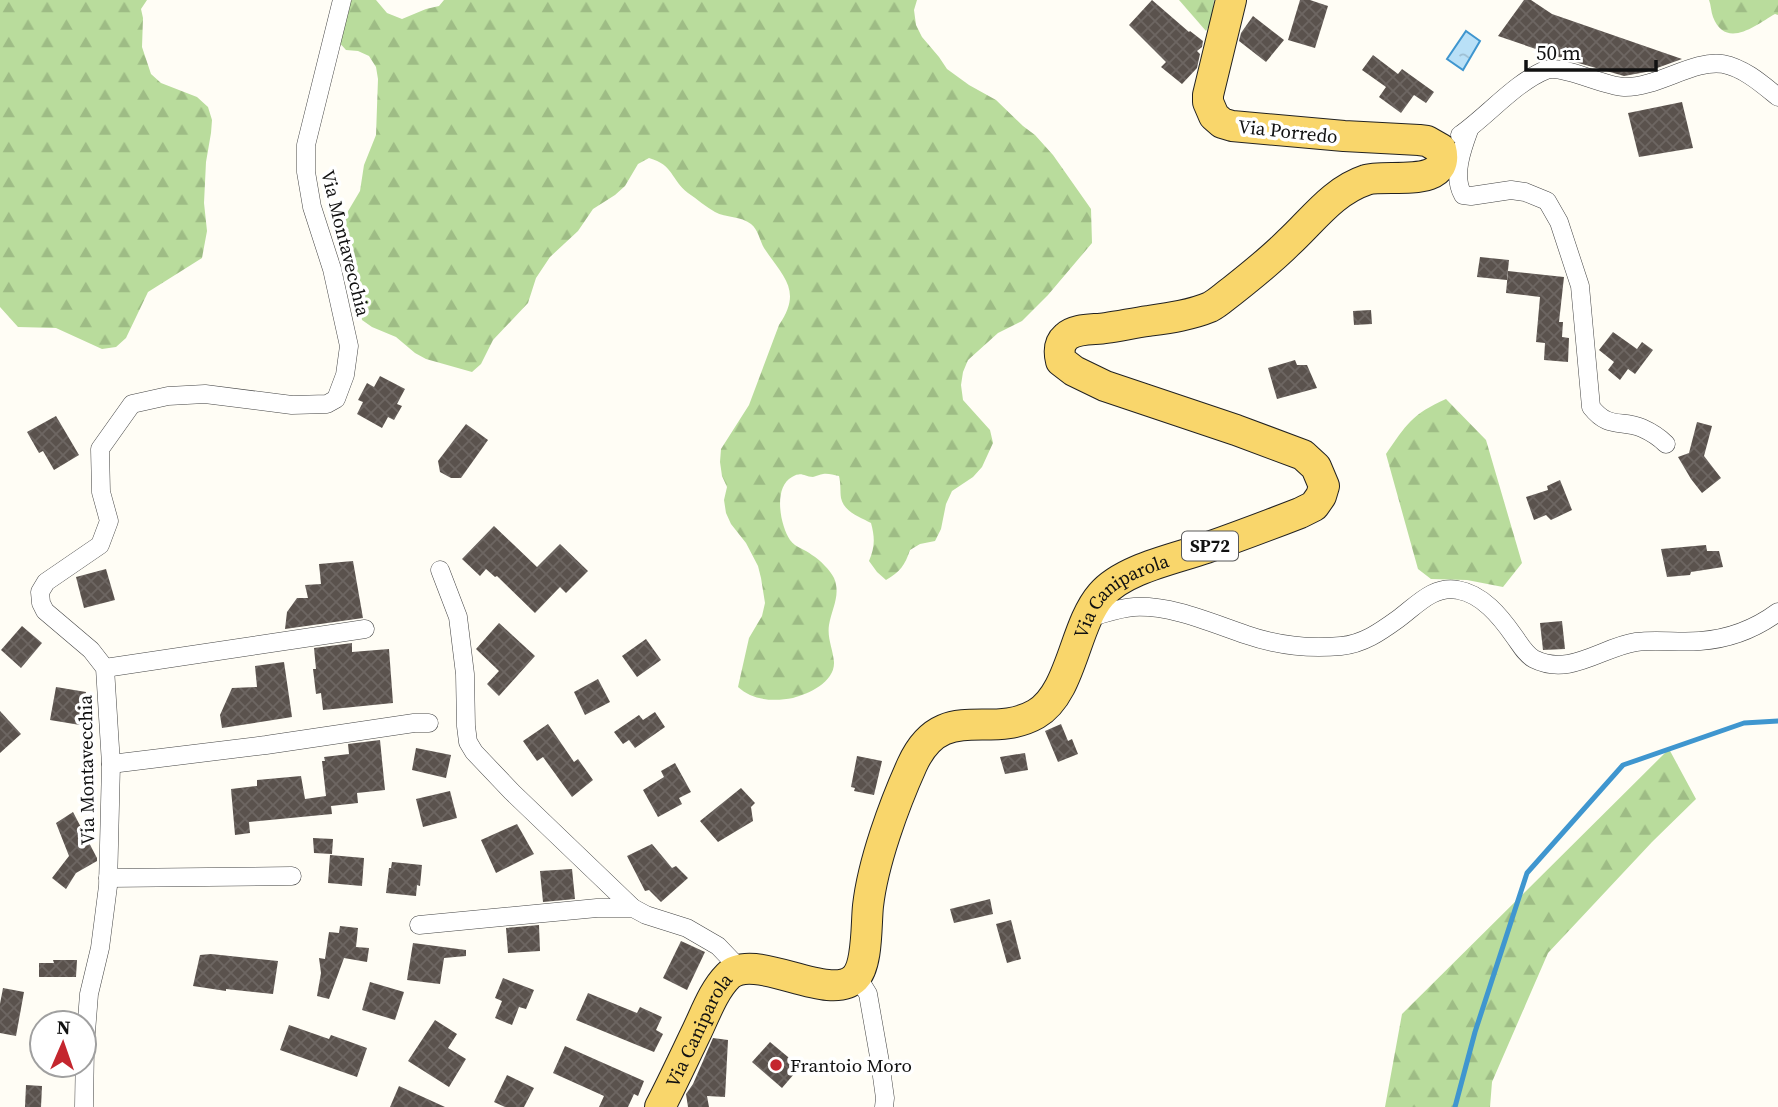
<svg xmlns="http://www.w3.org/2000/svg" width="1778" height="1107" viewBox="0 0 1778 1107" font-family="'Source Serif 4',serif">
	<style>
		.forest { fill: url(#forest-firs) }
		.water { fill: url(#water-ripples); stroke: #3f96cf; stroke-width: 2 }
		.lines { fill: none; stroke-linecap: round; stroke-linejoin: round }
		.stream { stroke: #3f96cf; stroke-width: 5 }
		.building { fill: url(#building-cross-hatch) }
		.street-casing { stroke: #444; stroke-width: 19 }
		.primary-casing { stroke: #222; stroke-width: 32 }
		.street { stroke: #fff; stroke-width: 18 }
		.primary { stroke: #f9d66b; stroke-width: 30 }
		.poi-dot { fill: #c4262e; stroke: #fff; stroke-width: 2.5 }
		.labels { text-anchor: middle; stroke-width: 7; stroke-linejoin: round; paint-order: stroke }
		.shield { fill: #fff; stroke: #585858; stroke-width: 2 }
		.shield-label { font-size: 18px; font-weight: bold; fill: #111 }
		.street-label { font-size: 19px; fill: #111; stroke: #fff }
		.poi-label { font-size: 19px; fill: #111; stroke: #fff; text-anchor: start }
	</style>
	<defs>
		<pattern id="forest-firs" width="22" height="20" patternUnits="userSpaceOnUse" patternTransform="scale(1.75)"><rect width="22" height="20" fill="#b9dc9c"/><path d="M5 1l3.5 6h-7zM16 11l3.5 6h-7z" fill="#9ebc85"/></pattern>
		<pattern id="water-ripples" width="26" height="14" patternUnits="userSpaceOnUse" patternTransform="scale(1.75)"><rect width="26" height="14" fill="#b9e0f7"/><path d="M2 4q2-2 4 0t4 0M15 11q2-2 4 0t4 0" fill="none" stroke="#9ebfd3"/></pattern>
		<pattern id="building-cross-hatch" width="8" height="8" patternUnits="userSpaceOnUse" patternTransform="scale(1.75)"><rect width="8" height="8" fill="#5a524d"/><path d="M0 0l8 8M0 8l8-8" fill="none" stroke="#6d6662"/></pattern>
	</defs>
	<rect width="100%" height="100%" fill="#fffdf5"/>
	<g class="forest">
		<polygon points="0,0 147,0 141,9 143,18 142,47 151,74 161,83 197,97 208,107 212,120 211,133 206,162 204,203 207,231 202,258 148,292 126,338 116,347 102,349 56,328 18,327 0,307"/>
		<path d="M352 0H376L387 13 402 19 426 9 439 6 444 0H917L914 10 916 25 922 37 939 57 947 69 969 85 996 100 1023 126 1035 135 1053 155 1091 209 1092 243 1048 295 1022 321 998 333 968 360 963 372 961 385 963 400 990 430 993 443 982 467 973 477 952 491 946 504 941 529 935 541 920 544 910 550C905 565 900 572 886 580L877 572 869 561C875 547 875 538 871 523 860 517 844 512 841 498 840 491 841 484 839 476 833 475 828 473 823 474 821 474 814 477 813 477 804 477 802 471 792 477 773 487 780 525 790 540 796 548 805 549 812 555 820 560 830 570 834 578 841 595 832 608 829 625 827 638 833 649 834 662 835 682 809 694 793 698 773 702 752 700 738 687L749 638 762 616 765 603 761 578 758 566 746 543 731 524 726 513 724 500 727 487 722 476 720 462 721 449 749 405 779 325C803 290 783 277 764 248 760 241 758 229 751 224 741 216 726 218 715 212 706 207 697 199 688 193 671 180 674 165 649 158L638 164 625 186 615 195 593 209 578 231 550 257 536 278 528 303 493 340 481 364 472 372 426 359 415 353 396 337 372 327 362 320 357 284 341 236V223L360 191 364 165 376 135 378 79 376 67 369 56 358 51 346 50 337 40 349 4Z"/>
		<polygon points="1179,0 1214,0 1212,20 1206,31"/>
		<path d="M1709 0H1778V15L1775 14C1756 25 1726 50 1713 17 1711 12 1711 5 1709 0Z"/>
		<path d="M1446 399 1486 440 1522 563 1503 587 1467 580 1431 579 1418 569 1386 454C1406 425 1412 414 1446 399Z"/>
		<polygon points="1669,749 1696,799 1652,842 1548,953 1492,1082 1490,1107 1385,1107 1402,1014"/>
	</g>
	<polygon class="water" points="1466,31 1480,41 1463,70 1447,59"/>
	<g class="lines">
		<polyline class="stream" points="1455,1107 1475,1032 1527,873 1623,765 1744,723 1778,721"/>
	</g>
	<g class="building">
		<polygon points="1152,0 1189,32 1190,31 1203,41 1202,47 1197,51 1200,54 1197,68 1182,84 1161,67 1166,62 1129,25"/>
		<polygon points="1300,0 1310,0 1328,6 1315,48 1288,40"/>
		<polygon points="1524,0 1531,0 1552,14 1682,59 1646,72 1624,76 1568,60 1498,36"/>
		<polygon points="1253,16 1284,40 1266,62 1239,41 1241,33"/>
		<polygon points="1373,55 1398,74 1402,69 1434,92 1426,103 1414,95 1401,113 1379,97 1386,87 1362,70"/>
		<polygon points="1682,102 1693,148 1639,157 1628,113"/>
		<polygon points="1480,257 1509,260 1507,280 1477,277"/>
		<polygon points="1508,271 1564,277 1559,322 1563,322 1562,337 1569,338 1568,362 1544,360 1545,343 1536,342 1540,297 1506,293"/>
		<polygon points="1371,310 1372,324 1354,325 1353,311"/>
		<polygon points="1613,332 1637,349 1642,342 1653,350 1635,374 1628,369 1620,380 1608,370 1614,362 1599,350"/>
		<polygon points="1295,360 1297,365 1307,365 1317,388 1277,399 1268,368"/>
		<polygon points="380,376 405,389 397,404 402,406 394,420 388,417 382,428 357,414 363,402 358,400 367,383 374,387"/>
		<polygon points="56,416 79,455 54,470 43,451 39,453 27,432"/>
		<polygon points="1697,422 1712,426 1704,456 1721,478 1702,493 1691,479 1678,457 1689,453"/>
		<polygon points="466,424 488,440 461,478 451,478 440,472 438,461"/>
		<polygon points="1560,480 1572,510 1551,520 1546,515 1534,520 1526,497 1548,490 1547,486"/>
		<polygon points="494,526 537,567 560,544 588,571 566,593 560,587 535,613 497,576 495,577 486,569 480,576 462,559"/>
		<polygon points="1706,545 1707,551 1719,551 1723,567 1691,572 1690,575 1667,577 1661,549"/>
		<polygon points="353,561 363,618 285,629 287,612 297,598 308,598 305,585 321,584 319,564"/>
		<polygon points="106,569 115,600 84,608 76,577"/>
		<polygon points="1562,621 1565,649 1543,650 1540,623"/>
		<polygon points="499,623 535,656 499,696 487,684 499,671 476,649"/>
		<polygon points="22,626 42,643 21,668 1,650"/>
		<polygon points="646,639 661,660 637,677 622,656"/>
		<polygon points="352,643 352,652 389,649 393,703 323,710 321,693 316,694 313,669 316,669 314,648"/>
		<polygon points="284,662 292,717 222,728 220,715 232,688 257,687 255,666"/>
		<polygon points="598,679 610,702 585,715 574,692"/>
		<polygon points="56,687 86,692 80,725 50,720"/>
		<polygon points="0,711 21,734 0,753"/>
		<polygon points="655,712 665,727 635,748 629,740 623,744 614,732 639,715 643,720"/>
		<polygon points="548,724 574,762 578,759 593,780 572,797 543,757 537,761 523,741"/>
		<polygon points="1061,724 1068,741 1072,739 1078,754 1058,762 1045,731"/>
		<polygon points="380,740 385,790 357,793 358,803 331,806 332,814 249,822 250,833 235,835 231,789 257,786 257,780 301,776 305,799 326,796 322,761 325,761 324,757 349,754 348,744"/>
		<polygon points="416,748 451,755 446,778 412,770"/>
		<polygon points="1025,753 1028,770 1005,774 1000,757"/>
		<polygon points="857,756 882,761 874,795 854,791 855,788 851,787"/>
		<polygon points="675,763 691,792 679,798 682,804 658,817 643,790 664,777 661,771"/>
		<polygon points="741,788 755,803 751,807 753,821 718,842 700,821"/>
		<polygon points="450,791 457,818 423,827 416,799"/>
		<polygon points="73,812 97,858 97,861 76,873 66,889 52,878 69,856 56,823"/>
		<polygon points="517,824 534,854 496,873 481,840"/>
		<polygon points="313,838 333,839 332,854 314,853"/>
		<polygon points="652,844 672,868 676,866 688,878 661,902 649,890 645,891 627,856"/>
		<polygon points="330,855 364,858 362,886 328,883"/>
		<polygon points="392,862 422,865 420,886 417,885 416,896 386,893 389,868 391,868"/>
		<polygon points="572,869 575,899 543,902 540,871"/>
		<polygon points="990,899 993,914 954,923 950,909"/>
		<polygon points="1011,920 1021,959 1007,963 996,924"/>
		<polygon points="539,925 540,951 508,953 506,928"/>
		<polygon points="340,926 358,928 356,947 369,948 367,962 344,958 329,999 317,996 321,973 319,958 325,959 329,932 339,933"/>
		<polygon points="681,941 705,952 687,990 663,978"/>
		<polygon points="413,943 466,950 466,956 444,958 440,984 407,980"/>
		<polygon points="211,954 278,961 273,994 226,989 226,991 193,986 200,955"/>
		<polygon points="53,960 77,960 76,977 39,977 39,963 54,963"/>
		<polygon points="503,978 534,990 526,1009 519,1007 512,1025 495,1018 502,1001 495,998"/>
		<polygon points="370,982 404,992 395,1020 362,1010"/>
		<polygon points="3,988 24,992 16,1036 0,1033 0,1004"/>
		<polygon points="588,993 637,1013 640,1007 662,1017 656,1030 663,1034 654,1052 576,1020"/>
		<polygon points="435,1020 457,1034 448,1048 466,1059 449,1087 408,1061"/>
		<polygon points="289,1025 329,1039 331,1035 367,1048 357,1077 280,1050"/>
		<polygon points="713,1038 728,1040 725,1097 707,1096 709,1107 688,1107 686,1094 693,1084"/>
		<polygon points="770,1042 800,1067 782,1088 752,1062"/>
		<polygon points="565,1046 644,1081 638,1096 634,1094 628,1107 599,1107 604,1096 553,1073"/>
		<polygon points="507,1075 534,1088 524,1107 505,1107 494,1102"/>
		<polygon points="26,1085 42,1086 41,1107 25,1107"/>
		<polygon points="399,1086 445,1107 390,1107"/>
	</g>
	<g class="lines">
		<g class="street-casing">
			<g id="street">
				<path d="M1469 130C1462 149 1452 176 1463 195L1471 196 1511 190 1525 192 1547 201 1559 222 1580 286 1591 407C1609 430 1621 419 1642 428 1651 432 1659 437 1666 444"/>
				<path d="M1460 135C1486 117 1517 81 1546 70 1562 64 1602 86 1624 87 1657 88 1694 59 1723 64 1744 68 1762 84 1778 97"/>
				<polyline points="440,570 458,617 465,674 466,726 468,742 474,752 512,792 633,908"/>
				<path d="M1088 618C1103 614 1119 608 1134 607 1172 605 1211 623 1247 635 1276 645 1310 649 1341 646 1363 644 1380 632 1398 619 1416 606 1433 585 1458 590 1482 594 1500 616 1514 636 1520 644 1525 654 1534 659 1570 677 1602 647 1636 642 1657 639 1678 643 1700 641 1728 639 1755 629 1778 612"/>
				<polyline points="105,668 365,629"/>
				<polyline points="111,764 266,745 414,723 429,723"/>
				<polyline points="108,878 292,876"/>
				<polyline points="419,925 597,908 633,908 646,915 687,928 718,946 739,968"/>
				<polyline points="857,976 868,994 880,1062 885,1098 884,1107"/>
				<polyline points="84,1107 85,1045 89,994 100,948 108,886 111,764 105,668 91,650 45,611 41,603 40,592 46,582 100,545 109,521 101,492 100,449 132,404 168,396 205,394 292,405 327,404 336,399 345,375 349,346 332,269 312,207 306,172 306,145 342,0"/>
			</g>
		</g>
		<g class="primary-casing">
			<g id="primary">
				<path id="s1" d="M660 1107C673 1082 685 1056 697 1031 706 1012 714 990 728 976 754 950 829 1004 855 978 868 965 866 924 868 906 873 862 894 805 912 765 942 699 989 741 1036 714 1072 693 1074 626 1101 595 1123 569 1174 559 1206 548 1237 537 1269 525 1300 513L1314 506 1321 496 1324 486 1316 467 1303 455 1236 430 1105 386 1074 371 1061 361C1059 353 1058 344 1066 337 1075 328 1094 330 1106 328 1120 326 1134 323 1148 321 1169 318 1191 315 1210 307 1218 303 1225 296 1232 291 1251 276 1271 260 1288 243 1313 220 1333 191 1366 180 1385 173 1452 190 1441 149L1427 141 1419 140 1344 136 1232 126 1222 123 1214 116 1208 102V95L1231 0"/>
			</g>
		</g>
		<use href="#street" class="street"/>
		<use href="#primary" class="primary"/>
	</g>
	<circle class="poi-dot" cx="776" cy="1065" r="7"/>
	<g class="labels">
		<rect class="shield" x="1182" y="531.5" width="56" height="29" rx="5"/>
		<g class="shield-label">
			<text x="1210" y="552">SP72</text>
		</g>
		<g class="street-label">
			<text transform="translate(1288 131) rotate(6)" y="7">Via Porredo</text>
			<text transform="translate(346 243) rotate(76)" y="7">Via Montavecchia</text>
			<text dy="7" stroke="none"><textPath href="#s1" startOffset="798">Via Caniparola</textPath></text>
			<text transform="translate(86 770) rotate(-91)" y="7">Via Montavecchia</text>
			<text dy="7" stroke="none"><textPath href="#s1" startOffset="86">Via Caniparola</textPath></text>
		</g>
		<g class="poi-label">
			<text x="790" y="1072">Frantoio Moro</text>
		</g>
	</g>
	<g transform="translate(63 1044) rotate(2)"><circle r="33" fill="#ffffff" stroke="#a0a0a0" stroke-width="2"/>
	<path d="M0-5L12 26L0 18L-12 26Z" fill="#c4262e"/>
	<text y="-10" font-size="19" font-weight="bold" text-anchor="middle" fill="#111111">N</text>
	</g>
	<path d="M1526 60v10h130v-10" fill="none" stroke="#111111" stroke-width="3.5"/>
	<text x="1536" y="60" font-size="21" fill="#111111" stroke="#ffffff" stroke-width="5" paint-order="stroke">50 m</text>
</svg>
